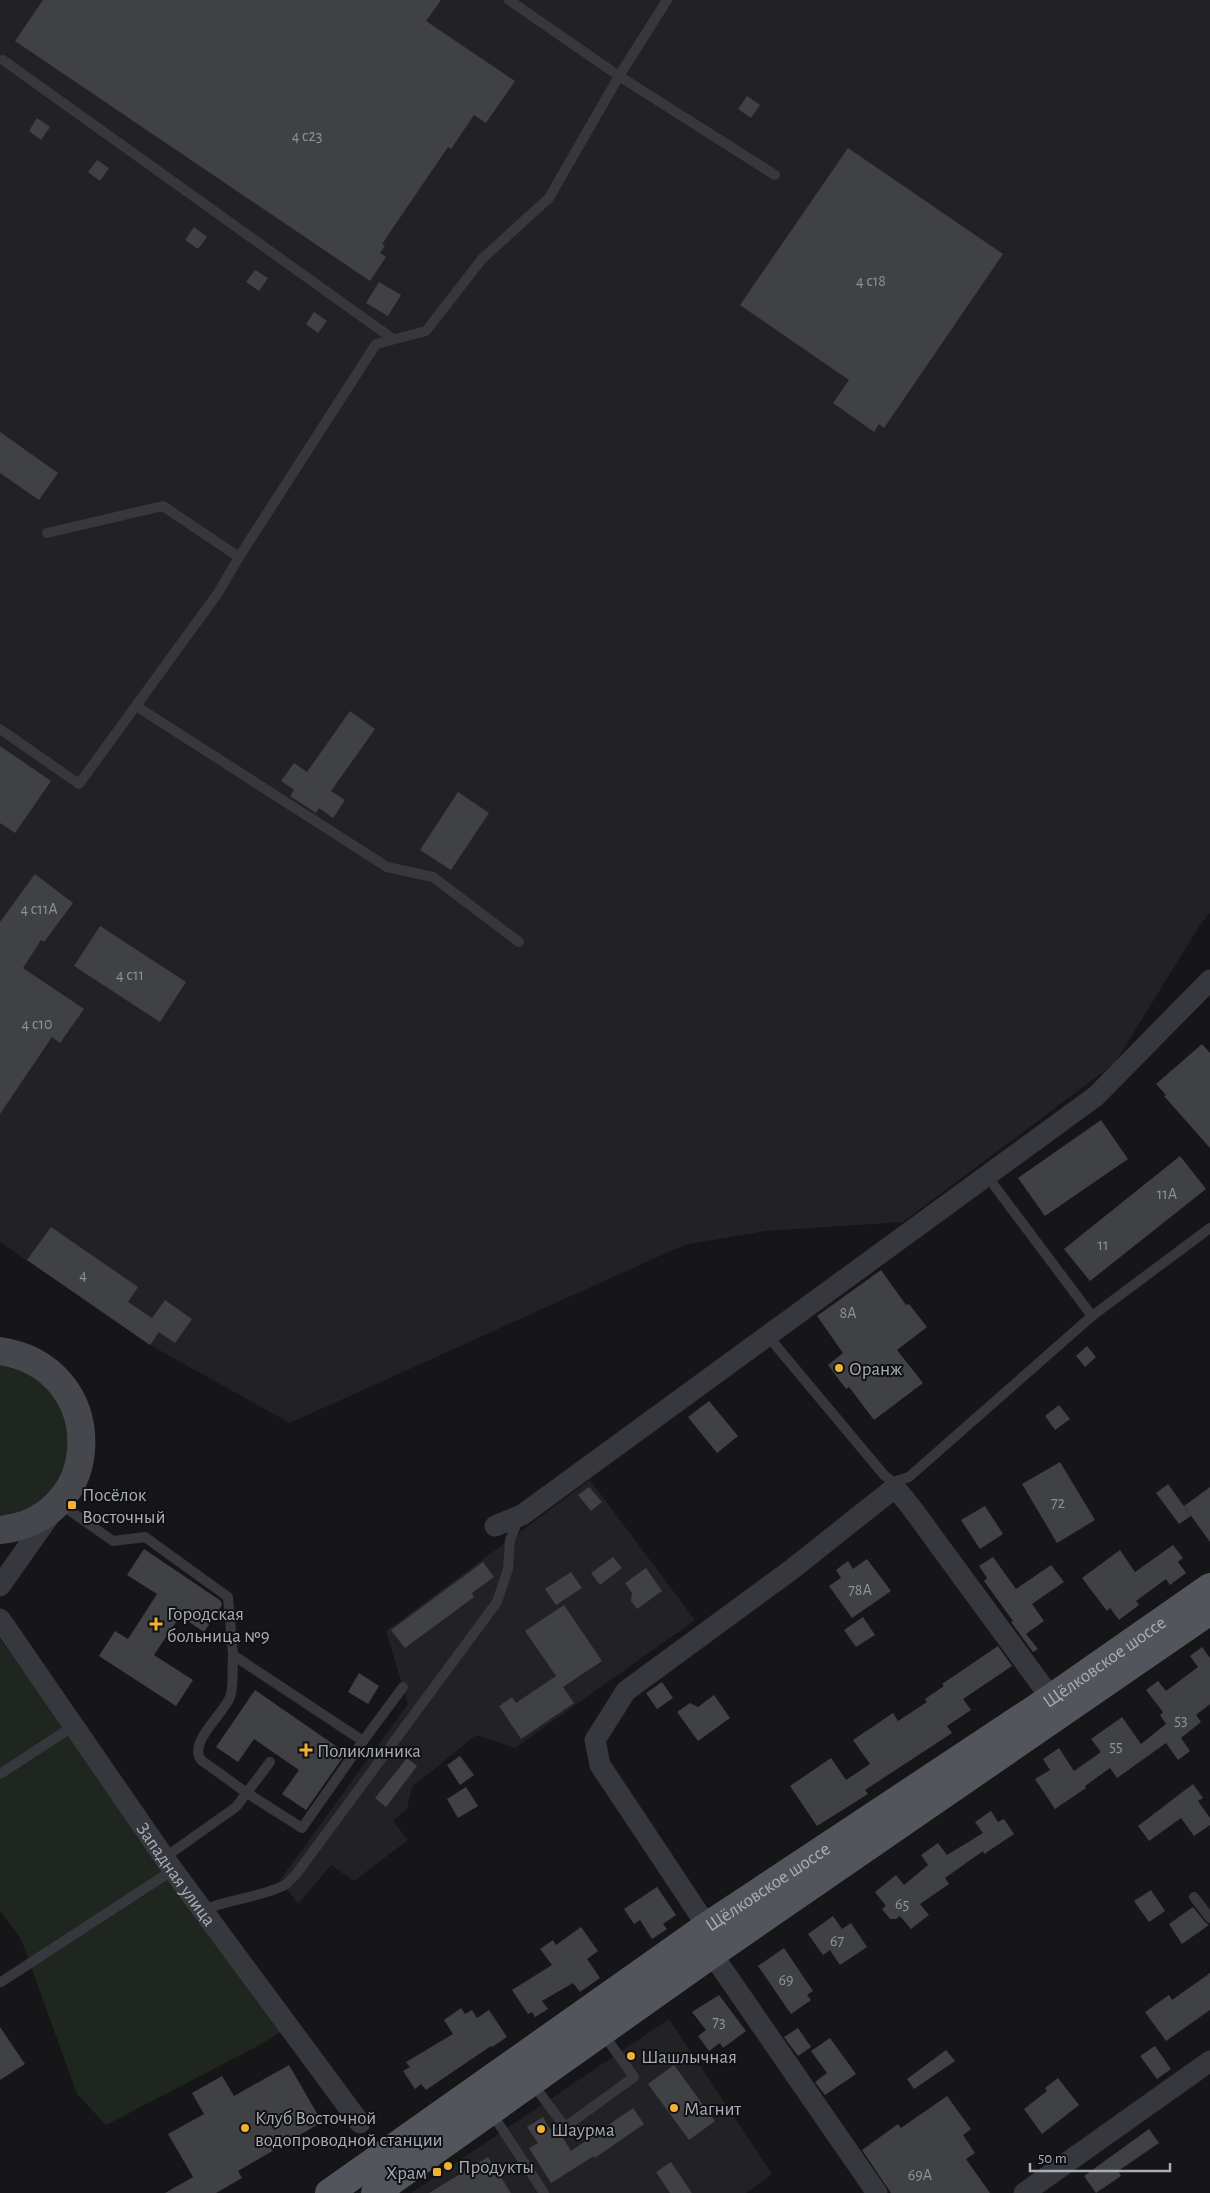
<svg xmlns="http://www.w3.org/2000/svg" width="1210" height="2193" viewBox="0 0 1210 2193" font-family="'Alegreya Sans',sans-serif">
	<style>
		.built { fill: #222225 }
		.green { fill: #1e261f }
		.building { fill: #404145 }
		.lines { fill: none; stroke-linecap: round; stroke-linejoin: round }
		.lane { stroke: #37383d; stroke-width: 10 }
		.street { stroke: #37383d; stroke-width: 21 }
		.secondary { stroke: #45474d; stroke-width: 28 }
		.primary { stroke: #53555c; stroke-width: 28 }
		.poi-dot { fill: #f2b134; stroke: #111113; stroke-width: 2 }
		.labels { text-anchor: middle; stroke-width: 4; stroke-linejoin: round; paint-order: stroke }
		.number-label { font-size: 16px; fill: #8e929b }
		.poi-label { font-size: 19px; fill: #a8adb8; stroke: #111113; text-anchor: start }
		.street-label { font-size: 19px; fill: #a8adb8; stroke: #111113 }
	</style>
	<rect width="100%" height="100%" fill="#161618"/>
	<g class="built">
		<polygon points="0,0 1210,0 1210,913 1200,925 1115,1063 903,1222 765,1231 684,1245 290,1423 150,1345 0,1242"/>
		<polygon points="590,1480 695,1620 515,1748 476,1735 412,1787 407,1809 393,1821 408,1840 354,1881 331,1865 298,1904 280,1880 408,1704 386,1631"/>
		<polygon points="669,2019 772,2174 746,2193 411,2193"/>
	</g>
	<g class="green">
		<polygon points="0,1361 33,1373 61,1404 69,1433 66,1464 51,1491 35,1505 0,1519"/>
		<polygon points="0,1639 280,2032 258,2046 106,2125 77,2094 21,1939 0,1911"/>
	</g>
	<g class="building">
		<polygon points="43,0 441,0 426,21 515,81 486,123 474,115 451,149 448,147 382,244 385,246 380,253 386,257 370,281 15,41"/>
		<polygon points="747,96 760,105 751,118 738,109"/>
		<polygon points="37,118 50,127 41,140 29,131"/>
		<polygon points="848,148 1003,254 884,428 879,424 874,432 833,403 849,380 740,305"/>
		<polygon points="97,160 109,168 100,181 88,172"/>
		<polygon points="194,227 207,237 198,249 185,240"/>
		<polygon points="255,270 268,278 259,291 246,282"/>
		<polygon points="379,282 401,295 388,316 366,303"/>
		<polygon points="314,312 327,321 318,333 306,324"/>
		<polygon points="0,432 58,473 39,500 0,473"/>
		<polygon points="350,711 375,729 331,791 345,800 333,818 319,808 316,813 290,796 294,790 281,781 294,763 307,772"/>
		<polygon points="0,746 51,781 15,833 0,823"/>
		<polygon points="458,792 489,813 451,870 420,850"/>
		<polygon points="35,874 73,903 44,942 41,940 23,968 84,1009 60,1043 52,1037 0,1114 0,922"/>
		<polygon points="100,926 186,982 160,1022 74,966"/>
		<polygon points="1202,1044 1210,1053 1210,1148 1164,1096 1166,1095 1156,1084"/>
		<polygon points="1101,1120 1128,1159 1045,1216 1018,1178"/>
		<polygon points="1180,1156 1206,1189 1090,1281 1064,1249"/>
		<polygon points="51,1227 138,1287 128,1302 152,1318 165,1300 192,1319 175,1343 159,1332 150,1345 27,1260"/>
		<polygon points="881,1270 906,1305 909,1304 927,1327 897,1350 923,1383 874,1420 849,1387 846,1389 828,1365 843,1353 817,1316"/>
		<polygon points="1087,1346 1096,1357 1085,1367 1076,1356"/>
		<polygon points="709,1401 738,1436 717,1453 688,1417"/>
		<polygon points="1059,1405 1070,1419 1055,1430 1045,1416"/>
		<polygon points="1060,1462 1095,1520 1057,1543 1022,1484"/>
		<polygon points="1168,1484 1191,1516 1179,1524 1156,1493"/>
		<polygon points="589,1487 602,1502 591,1511 578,1495"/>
		<polygon points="1210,1487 1210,1542 1184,1506"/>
		<polygon points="985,1506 1003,1534 980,1549 961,1520"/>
		<polygon points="1173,1545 1183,1558 1178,1562 1186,1573 1170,1585 1166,1579 1136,1601 1139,1605 1119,1620 1110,1608 1107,1611 1082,1578 1120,1550 1135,1572"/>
		<polygon points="144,1549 221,1601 222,1605 204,1632 180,1616 154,1655 193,1680 176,1706 99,1656 115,1631 128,1639 157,1594 127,1575"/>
		<polygon points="613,1557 622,1568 600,1585 591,1573"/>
		<polygon points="993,1557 1016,1589 1051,1565 1064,1582 1032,1604 1044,1621 1026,1634 1038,1649 1033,1652 1011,1622 1013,1621 984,1581 987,1578 979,1566"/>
		<polygon points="867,1559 891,1591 852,1618 829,1586 841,1578 836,1570 848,1561 853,1569"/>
		<polygon points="483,1562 494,1577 472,1593 474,1597 405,1648 391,1630"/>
		<polygon points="646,1568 662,1591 637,1609 631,1601 632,1593 625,1583"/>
		<polygon points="571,1572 582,1588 556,1605 545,1589"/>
		<polygon points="564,1605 602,1661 563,1687 574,1703 521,1739 499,1706 512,1697 516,1703 556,1676 525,1631"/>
		<polygon points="863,1617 875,1635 856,1647 844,1630"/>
		<polygon points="998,1646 1012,1666 963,1699 971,1710 947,1726 952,1733 865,1790 868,1794 817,1826 790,1786 831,1758 846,1780 870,1764 853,1740 893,1713 898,1721 927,1702 925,1699 944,1686 942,1684"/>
		<polygon points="1202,1647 1210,1658 1210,1704 1196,1715 1201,1722 1181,1738 1190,1751 1178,1760 1166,1743 1117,1778 1110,1768 1085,1786 1086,1788 1055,1809 1035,1779 1050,1770 1043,1759 1059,1748 1074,1771 1101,1752 1091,1739 1122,1717 1141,1744 1166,1724 1160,1715 1163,1712 1146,1690 1158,1681 1166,1691 1198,1667 1190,1656"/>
		<polygon points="359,1673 379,1686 368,1704 348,1692"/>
		<polygon points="662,1682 673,1698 657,1709 646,1693"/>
		<polygon points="255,1690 346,1753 306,1810 282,1794 299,1770 254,1739 238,1762 216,1747"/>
		<polygon points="714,1695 730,1718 698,1741 677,1712 690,1703 698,1707"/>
		<polygon points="460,1756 474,1775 460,1785 447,1765"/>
		<polygon points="407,1758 417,1766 386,1807 375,1798"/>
		<polygon points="1193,1784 1203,1798 1198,1801 1210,1818 1210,1825 1194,1836 1181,1818 1149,1841 1138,1826"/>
		<polygon points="466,1787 478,1806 458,1818 447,1799"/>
		<polygon points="991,1811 998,1822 1004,1819 1014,1834 984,1854 983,1851 945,1878 949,1884 920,1904 929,1915 911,1929 900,1916 896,1919 890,1919 882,1909 886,1906 875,1892 896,1875 904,1885 928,1865 921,1855 938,1843 947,1855 983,1833 975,1822"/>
		<polygon points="657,1887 676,1915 663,1924 667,1929 652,1939 640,1920 634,1924 624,1909"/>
		<polygon points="1151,1890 1165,1911 1149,1922 1134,1901"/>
		<polygon points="1193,1907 1205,1922 1209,1925 1182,1944 1169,1924"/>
		<polygon points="833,1916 842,1929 851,1923 867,1947 840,1965 830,1950 823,1955 808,1934"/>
		<polygon points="581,1927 598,1951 587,1959 600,1978 580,1992 573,1983 542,2001 548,2009 535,2017 532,2012 528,2014 512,1990 552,1965 540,1949 553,1940 556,1945"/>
		<polygon points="784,1948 813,1991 807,1995 811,2000 791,2014 758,1966"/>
		<polygon points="1210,1973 1210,2010 1166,2041 1145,2012 1169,1995 1172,2000"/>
		<polygon points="719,1995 746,2031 723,2048 720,2043 709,2051 698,2036 706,2030 692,2012"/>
		<polygon points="461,2008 465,2014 472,2010 477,2018 489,2010 507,2037 492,2047 491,2046 426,2090 421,2084 415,2089 403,2071 410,2067 406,2062 453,2034 444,2020"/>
		<polygon points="0,2027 25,2064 0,2080"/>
		<polygon points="798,2028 811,2047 798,2056 784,2037"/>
		<polygon points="830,2038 856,2074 825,2095 815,2082 827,2073 811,2051"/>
		<polygon points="1155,2046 1171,2069 1157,2079 1140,2056"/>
		<polygon points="946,2050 955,2061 914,2089 907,2079"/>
		<polygon points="289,2065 322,2122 238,2171 242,2178 216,2193 165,2193 193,2177 168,2134 204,2114 192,2093 222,2076 234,2096"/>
		<polygon points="674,2065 715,2121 689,2140 648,2084"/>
		<polygon points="1058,2078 1079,2105 1042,2134 1024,2109 1047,2091 1045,2088"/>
		<polygon points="947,2096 971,2129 963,2135 975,2153 966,2159 990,2193 891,2193 862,2150 898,2124 901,2128"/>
		<polygon points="633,2108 644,2124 595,2158 594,2156 551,2183 529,2148 538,2143 527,2127 543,2117 550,2129 555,2125 571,2151"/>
		<polygon points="1149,2129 1159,2143 1118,2171 1121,2176 1096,2193 1084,2176"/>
		<polygon points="488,2157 511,2193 429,2193"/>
		<polygon points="671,2162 692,2193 670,2193 656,2172"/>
	</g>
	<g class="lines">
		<g class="lane">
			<polyline points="509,0 619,76 775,175"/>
			<polyline points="3,60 393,339"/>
			<polyline points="47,533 163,506 239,557"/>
			<polyline points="136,706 387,867 433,877 519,942"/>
			<polyline points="0,729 79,784 218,593 239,557 376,344 426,331 482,259 549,198 619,76 667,0"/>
			<polyline points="987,1176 1092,1316"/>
			<polyline points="767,1335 884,1475 893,1482 909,1477 1092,1316 1210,1228"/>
			<path d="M59 1503 113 1541 145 1537 228 1597 233 1655 363 1741 302 1828 247 1793 201 1760C188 1742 223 1715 230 1697 234 1688 232 1666 233 1655"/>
			<polyline points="363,1741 403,1687"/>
			<polyline points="0,1774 72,1727"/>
			<polyline points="164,1858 236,1807 270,1762"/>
			<polyline points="1194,1897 1210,1918"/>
			<path d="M203 1910C229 1899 257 1898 283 1886 288 1884 293 1877 297 1873L497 1602 508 1569 510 1540 518 1520"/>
			<polyline points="1,1982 173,1870"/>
			<polyline points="532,2083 565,2127 634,2077 602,2032"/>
			<polyline points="491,2112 544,2193"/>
		</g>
		<g class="street">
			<polyline points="495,1526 522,1515 1096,1096 1210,980"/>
			<polyline points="0,1586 53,1511"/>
			<path id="s1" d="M0 1619 173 1870 360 2123"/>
			<polyline points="707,1926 600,1765 595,1740 626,1691 791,1570 893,1489 898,1491 911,1507 1051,1698"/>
			<polyline points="712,1954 877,2193"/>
			<polyline points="1024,2193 1210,2061"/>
		</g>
		<path class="secondary" d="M0 1351C109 1367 108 1519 0 1530"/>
		<g class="primary">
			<path id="s2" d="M329 2193 707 1926 1051 1698 1210 1587"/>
			<polyline points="375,2193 712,1954 1210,1611"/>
		</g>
	</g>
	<g class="poi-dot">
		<circle cx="839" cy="1368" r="5"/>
		<rect x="67" y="1500" width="10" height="10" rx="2.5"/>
		<path d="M153.5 1616.5h5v5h5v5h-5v5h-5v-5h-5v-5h5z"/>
		<path d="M303.5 1742.5h5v5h5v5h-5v5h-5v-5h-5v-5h5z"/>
		<circle cx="631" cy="2056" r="5"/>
		<circle cx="674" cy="2108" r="5"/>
		<circle cx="245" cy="2128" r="5"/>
		<circle cx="541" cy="2129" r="5"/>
		<circle cx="448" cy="2166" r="5"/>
		<rect x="432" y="2167" width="10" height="10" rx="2.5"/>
	</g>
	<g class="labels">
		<g class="number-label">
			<text x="307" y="141">4 с23</text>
			<text x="871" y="286">4 с18</text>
			<text x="39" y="914">4 с11А</text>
			<text x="130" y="980">4 с11</text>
			<text x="37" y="1029">4 с10</text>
			<text x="1167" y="1199">11А</text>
			<text x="1103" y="1250">11</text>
			<text x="83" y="1280">4</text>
			<text x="848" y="1318">8А</text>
			<text x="1058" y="1508">72</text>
			<text x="860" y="1595">78А</text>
			<text x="1181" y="1725">53</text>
			<text x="1116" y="1751">55</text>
			<text x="902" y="1909">65</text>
			<text x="837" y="1946">67</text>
			<text x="786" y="1985">69</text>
			<text x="719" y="2027">73</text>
			<text x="920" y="2180">69А</text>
		</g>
		<g class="poi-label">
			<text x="849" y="1375">Оранж</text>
			<text x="82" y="1501">Посёлок<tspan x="82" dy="22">Восточный</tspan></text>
			<text x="167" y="1620">Городская<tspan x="167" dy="22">больница №9</tspan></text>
			<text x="317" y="1757">Поликлиника</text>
			<text x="641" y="2063">Шашлычная</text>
			<text x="684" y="2115">Магнит</text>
			<text x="255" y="2124">Клуб Восточной<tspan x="255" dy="22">водопроводной станции</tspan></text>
			<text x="551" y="2136">Шаурма</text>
			<text x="458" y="2173">Продукты</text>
			<text x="427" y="2179" text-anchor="end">Храм</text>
		</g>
		<g class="street-label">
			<text dy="7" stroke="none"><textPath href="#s2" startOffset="940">Щёлковское шоссе</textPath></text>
			<text dy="7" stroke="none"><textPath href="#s1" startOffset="310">Западная улица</textPath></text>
			<text dy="7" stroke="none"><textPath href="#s2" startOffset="535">Щёлковское шоссе</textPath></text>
		</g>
	</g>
	<path d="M1030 2163v8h140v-8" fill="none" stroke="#a8adb8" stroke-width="2.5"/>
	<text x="1038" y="2163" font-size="15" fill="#a8adb8" stroke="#111113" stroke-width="4" paint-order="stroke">50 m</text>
</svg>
